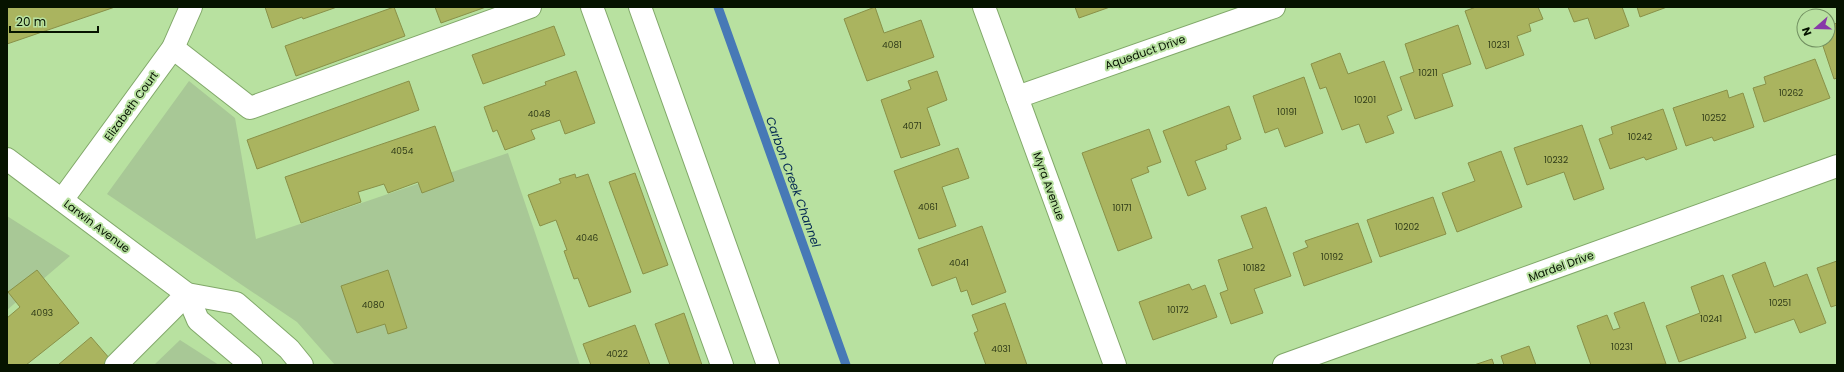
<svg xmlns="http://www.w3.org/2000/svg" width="1844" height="372" viewBox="0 0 1844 372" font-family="Poppins,sans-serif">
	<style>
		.green { fill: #a8c896 }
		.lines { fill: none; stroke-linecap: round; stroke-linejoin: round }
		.stream { stroke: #4779b6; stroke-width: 9 }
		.building { fill: #aab45f; stroke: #899148 }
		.minor-casing { stroke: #81a869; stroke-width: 24 }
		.minor { stroke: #fff; stroke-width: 22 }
		.labels { text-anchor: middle; stroke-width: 4; stroke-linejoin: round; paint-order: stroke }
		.number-label { font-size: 9px; fill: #2f3b18 }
		.street-label { font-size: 11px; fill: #061300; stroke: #b8e1a0 }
		.water-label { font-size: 12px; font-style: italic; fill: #042951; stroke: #b8e1a0 }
	</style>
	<rect width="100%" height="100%" fill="#b8e1a0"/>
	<g class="green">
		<polygon points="189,81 235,118 256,239 508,153 580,365 335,365 297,322 107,194"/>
		<polygon points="7,216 70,256 7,310"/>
		<polygon points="180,340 219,365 154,365"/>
	</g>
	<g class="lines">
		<polyline class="stream" points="718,7 846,365"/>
	</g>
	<g class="building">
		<polygon points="7,7 115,7 7,44"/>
		<polygon points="265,7 337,7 303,19 302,17 272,28"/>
		<polygon points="394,7 405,36 296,76 285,46"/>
		<polygon points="435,7 486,7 441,23"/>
		<polygon points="875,7 884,33 921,20 934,57 867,81 844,19"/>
		<polygon points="1075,7 1110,7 1079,18"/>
		<polygon points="1476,7 1538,7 1543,19 1529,24 1531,31 1517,36 1524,55 1486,69 1465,11"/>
		<polygon points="1568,7 1622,7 1629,26 1595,39 1588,18 1574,22"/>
		<polygon points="1637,7 1667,7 1640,17"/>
		<polygon points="1837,23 1837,78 1834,79 1821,40 1828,40 1828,26"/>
		<polygon points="1458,25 1471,64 1442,74 1453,106 1415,119 1400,77 1414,72 1405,44"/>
		<polygon points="554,26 565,55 483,84 472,55"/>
		<polygon points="1340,53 1348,74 1384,61 1402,110 1387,116 1394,133 1366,143 1359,124 1342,130 1326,87 1320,89 1311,64"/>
		<polygon points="1815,59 1830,98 1764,122 1753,88 1766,84 1764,77"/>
		<polygon points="576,71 595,123 565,134 560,120 531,130 535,139 505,150 497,130 493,132 484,107 546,85 545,82"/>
		<polygon points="937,71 947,100 927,108 940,145 901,158 881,100 911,89 908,81"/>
		<polygon points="1304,77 1323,133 1285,147 1278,128 1265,133 1253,96"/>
		<polygon points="409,81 419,110 257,169 247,140"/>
		<polygon points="1727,90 1729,98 1743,93 1754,127 1714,141 1712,137 1686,146 1673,108"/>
		<polygon points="1229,106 1241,139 1226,145 1227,149 1195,161 1206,189 1188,196 1163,131"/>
		<polygon points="1663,109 1677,149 1646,160 1644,157 1610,169 1599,139 1613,134 1611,127"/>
		<polygon points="1582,125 1604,189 1574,200 1564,172 1527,185 1514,148"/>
		<polygon points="435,126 454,181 422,193 418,182 388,193 384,184 358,192 361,202 301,223 285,177"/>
		<polygon points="1149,129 1161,162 1147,167 1149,172 1131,179 1152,238 1118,251 1082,153"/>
		<polygon points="958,148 969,178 942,187 956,226 919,239 894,171"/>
		<polygon points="1501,151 1522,207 1457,232 1442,193 1475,181 1468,163"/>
		<polygon points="635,173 668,265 643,274 609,182"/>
		<polygon points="575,174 576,178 588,174 631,292 589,307 578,278 574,279 564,251 567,250 556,220 540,226 528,195 561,183 559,179"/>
		<polygon points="1433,197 1446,234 1380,257 1367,220"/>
		<polygon points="1266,207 1291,276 1254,289 1263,313 1231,324 1220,293 1228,290 1218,260 1253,248 1241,216"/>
		<polygon points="1358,223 1372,262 1304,286 1293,253 1308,247 1305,241"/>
		<polygon points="982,226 1006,292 972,305 967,290 961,292 956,277 932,286 918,249"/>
		<polygon points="1837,261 1837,305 1831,307 1817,268"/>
		<polygon points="1765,262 1774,287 1807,274 1826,323 1800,333 1794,319 1755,333 1732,275"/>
		<polygon points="37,270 79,323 26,365 7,365 7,318 20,307 8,292"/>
		<polygon points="388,270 407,328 388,334 385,324 357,333 341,286"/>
		<polygon points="1723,275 1746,338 1679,362 1666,326 1700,313 1691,287"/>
		<polygon points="1189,284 1192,290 1205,285 1217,317 1153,340 1139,302"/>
		<polygon points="1644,302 1666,364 1591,365 1577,326 1607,315 1613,330 1620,328 1614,313"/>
		<polygon points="1005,303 1027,365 986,365 974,333 978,331 972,315"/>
		<polygon points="684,313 702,365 670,365 655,324"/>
		<polygon points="635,325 650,365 591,365 583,344"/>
		<polygon points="91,337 110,359 103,365 58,365"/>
		<polygon points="1529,346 1536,365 1504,365 1501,356"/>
		<polygon points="1492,359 1494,365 1474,365"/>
	</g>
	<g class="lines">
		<g class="minor-casing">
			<g id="minor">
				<polyline points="592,7 722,365"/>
				<polyline points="640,7 768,365"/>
				<polyline points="984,7 1115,365"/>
				<polyline points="173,48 250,108 530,7"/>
				<polyline points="1017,97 1274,7"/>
				<polyline points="7,159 187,294 236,303 289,349 302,365"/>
				<polyline points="62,200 173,48 191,7"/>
				<polyline points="187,294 198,320 251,365"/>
				<polyline points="116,365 187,294"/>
				<polyline points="1284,365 1837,166"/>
			</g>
		</g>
		<use href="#minor" class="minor"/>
	</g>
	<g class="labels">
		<g class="number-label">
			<text x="892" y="48">4081</text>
			<text x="1499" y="48">10231</text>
			<text x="1428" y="76">10211</text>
			<text x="1791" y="96">10262</text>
			<text x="1365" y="103">10201</text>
			<text x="1287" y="115">10191</text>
			<text x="539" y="117">4048</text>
			<text x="1714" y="121">10252</text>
			<text x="912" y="129">4071</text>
			<text x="1640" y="140">10242</text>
			<text x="402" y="154">4054</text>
			<text x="1556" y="163">10232</text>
			<text x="928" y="210">4061</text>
			<text x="1122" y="211">10171</text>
			<text x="1407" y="230">10202</text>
			<text x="587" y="241">4046</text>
			<text x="1332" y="260">10192</text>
			<text x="959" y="266">4041</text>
			<text x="1254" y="271">10182</text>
			<text x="1780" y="306">10251</text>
			<text x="373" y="308">4080</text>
			<text x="1178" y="313">10172</text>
			<text x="42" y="316">4093</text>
			<text x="1711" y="322">10241</text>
			<text x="1622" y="350">10231</text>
			<text x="1001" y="352">4031</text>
			<text x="617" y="357">4022</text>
		</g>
		<g class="street-label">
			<text transform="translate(1145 52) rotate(-19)" y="4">Aqueduct Drive</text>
			<text transform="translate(131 106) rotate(-54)" y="4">Elizabeth Court</text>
			<text transform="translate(1049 186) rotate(70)" y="4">Myra Avenue</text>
			<text transform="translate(97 226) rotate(37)" y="4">Larwin Avenue</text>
			<text transform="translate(1561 266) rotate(-20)" y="4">Mardel Drive</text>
		</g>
		<g class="water-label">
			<text transform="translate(793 182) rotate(70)" y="4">Carbon Creek Channel</text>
		</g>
	</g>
	<rect width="1844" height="372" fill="none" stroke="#061300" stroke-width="16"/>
	<g transform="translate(1816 28) rotate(250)"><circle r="19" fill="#b8e1a0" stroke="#718f60"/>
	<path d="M0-3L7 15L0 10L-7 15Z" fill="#8738a8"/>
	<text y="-6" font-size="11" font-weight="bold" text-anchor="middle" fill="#061300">N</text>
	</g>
	<path d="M10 26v6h88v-6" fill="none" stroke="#061300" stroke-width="2"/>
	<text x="16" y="26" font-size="12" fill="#061300" stroke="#b8e1a0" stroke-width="3" paint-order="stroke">20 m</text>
</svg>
